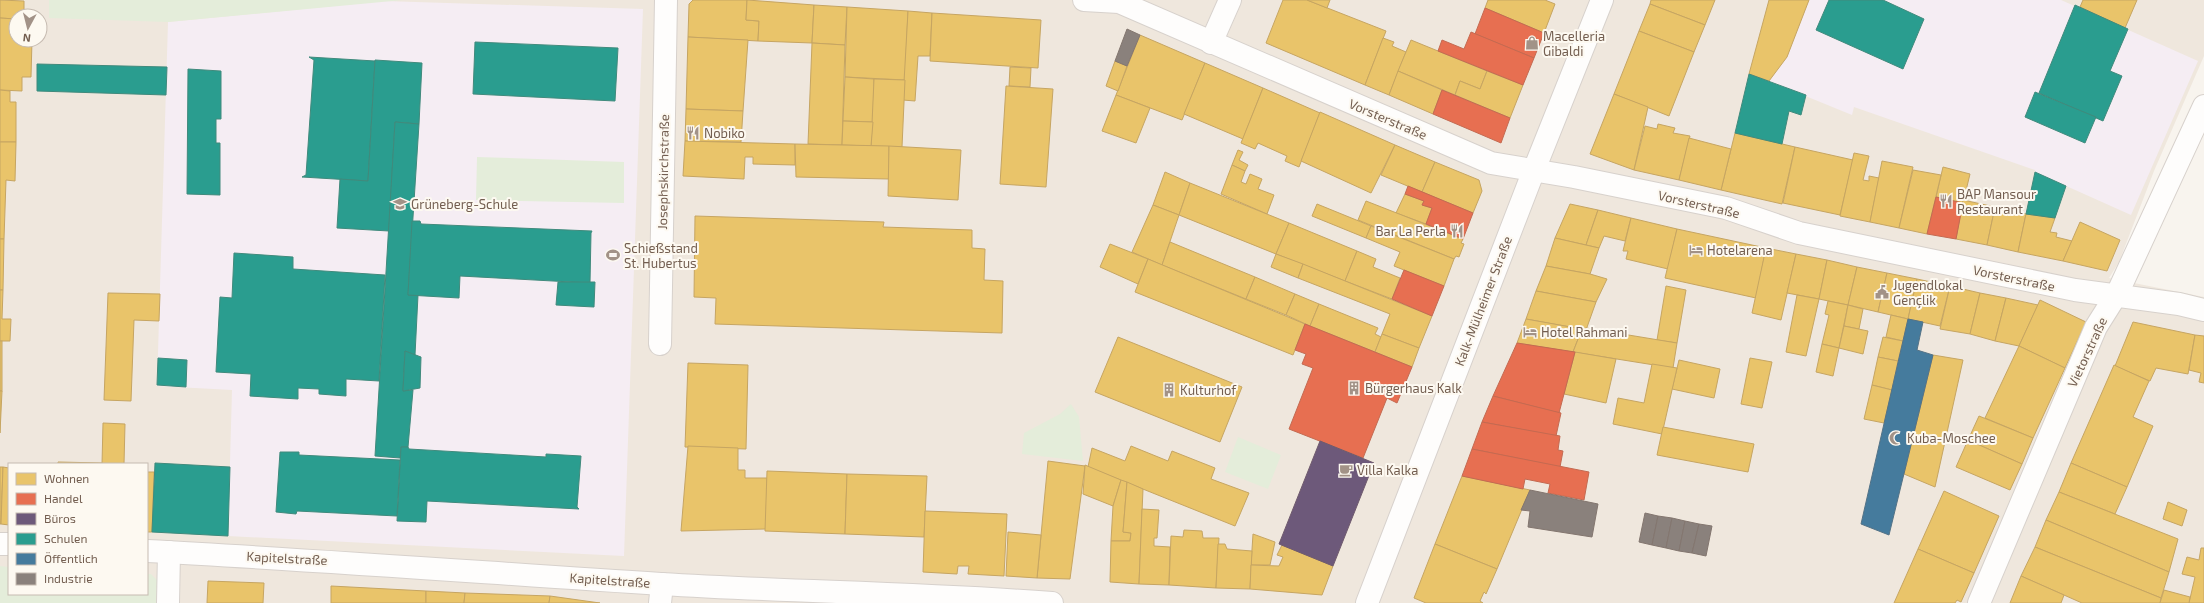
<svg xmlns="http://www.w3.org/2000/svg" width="2204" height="603" viewBox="0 0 2204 603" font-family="'Exo 2',sans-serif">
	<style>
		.residential { fill: #efe7dd; fill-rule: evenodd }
		.education { fill: #f5edf3 }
		.green { fill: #e4edda }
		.homes { fill: #e9c46a; stroke: #c6a562 }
		.shops { fill: #e76f51; stroke: #c46a51 }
		.offices { fill: #6d597a; stroke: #6f5a6d }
		.schools { fill: #2a9d8f; stroke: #408a7c }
		.public { fill: #457b9d; stroke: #537286 }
		.industry { fill: #8a817c; stroke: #83766f }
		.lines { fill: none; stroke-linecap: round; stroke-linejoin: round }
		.street-casing { stroke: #d7d1cc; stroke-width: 24 }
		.street { stroke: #fefdfc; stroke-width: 22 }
		.labels { text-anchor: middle; stroke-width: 4; stroke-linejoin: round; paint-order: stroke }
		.poi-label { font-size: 13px; fill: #735e50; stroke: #fdf9f1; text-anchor: start }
		.street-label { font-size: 13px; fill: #735e50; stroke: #fdf9f1 }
	</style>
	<rect width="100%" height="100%" fill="#f8f4ee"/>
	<path class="residential" d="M0 0H2204V56L2154 171 2119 262 2109 278 2204 297V603H0ZM16 16H40V40H16ZM9 464H147V594H9Z"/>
	<g class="education">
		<polygon points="1809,0 2061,0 2198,61 2131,215 2035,172 2035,170 1854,107 1852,115 1769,81 1787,57"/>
		<polygon points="384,1 643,9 624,556 228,536 232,390 157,386 168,22"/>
	</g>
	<g class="green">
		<polygon points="49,0 403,0 168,22 49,18"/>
		<polygon points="477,157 624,162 624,203 476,200"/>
		<polygon points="1071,404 1079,417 1083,461 1022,454 1024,433 1060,414"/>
		<polygon points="1238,437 1281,455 1268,489 1225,472"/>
		<polygon points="0,566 9,567 9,594 147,594 147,574 151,574 157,580 158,603 0,603"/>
	</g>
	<g class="homes">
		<polygon points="0,0 24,1 24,16 16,16 16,19 0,18"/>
		<polygon points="693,0 747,0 746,20 759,21 758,41 688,37 689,4"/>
		<polygon points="747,0 814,5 812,43 758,41 759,21 746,20"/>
		<polygon points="1283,0 1307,0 1386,31 1365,85 1266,43"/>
		<polygon points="1307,0 1330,0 1327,8"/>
		<polygon points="1488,0 1545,0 1555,4 1544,33 1485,8"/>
		<polygon points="1651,0 1715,0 1705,25 1650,4"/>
		<polygon points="1769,0 1809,0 1787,57 1769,81 1749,74"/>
		<polygon points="2083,0 2137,0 2125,28 2080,7"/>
		<polygon points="1650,4 1705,25 1694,52 1639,31"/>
		<polygon points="814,5 847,7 845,45 812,43"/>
		<polygon points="847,7 908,11 905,80 845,77"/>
		<polygon points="908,11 932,13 930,56 918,56 915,101 903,100"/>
		<polygon points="932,13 1041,20 1038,68 930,61"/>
		<polygon points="0,18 16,19 16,40 32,40 31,77 22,77 22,91 0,90"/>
		<polygon points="1639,31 1694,52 1669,116 1614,94"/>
		<polygon points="1140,35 1205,63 1182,120 1116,95"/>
		<polygon points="688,37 748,40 743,111 686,109"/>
		<polygon points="1383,38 1394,42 1392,46 1406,52 1389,95 1365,85"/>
		<polygon points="1411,40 1487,71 1480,89 1460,81 1455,95 1398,71"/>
		<polygon points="812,43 845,45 842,145 808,144"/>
		<polygon points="1115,61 1127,66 1118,91 1106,86"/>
		<polygon points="1205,63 1263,88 1243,139 1184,114"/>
		<polygon points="1010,67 1031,68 1030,87 1009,86"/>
		<polygon points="1398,71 1442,90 1433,114 1389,95"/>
		<polygon points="1487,71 1523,85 1510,118 1455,95 1460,81 1480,89"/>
		<polygon points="845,77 874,79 873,122 843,121"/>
		<polygon points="874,79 905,80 902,147 871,146"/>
		<polygon points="1006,86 1053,89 1046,187 1000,184"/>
		<polygon points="1263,88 1320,113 1299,167 1285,161 1287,156 1258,143 1255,149 1241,143"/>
		<polygon points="0,90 10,91 10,102 16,102 16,142 0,142"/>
		<polygon points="1614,94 1648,107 1634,170 1590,154"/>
		<polygon points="1116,95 1150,108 1136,143 1102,131"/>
		<polygon points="686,109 743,111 741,142 685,141"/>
		<polygon points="1320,112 1395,145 1371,193 1301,161"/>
		<polygon points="843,121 873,122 871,146 842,145"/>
		<polygon points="1658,124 1675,128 1673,133 1690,136 1679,180 1634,170 1645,126 1657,129"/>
		<polygon points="1735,133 1795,147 1782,204 1721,190"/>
		<polygon points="1689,138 1731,149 1721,190 1679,180"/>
		<polygon points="685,141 795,144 795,165 753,164 753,157 745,157 744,179 683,176"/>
		<polygon points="0,142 16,142 15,181 6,180 4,239 0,239"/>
		<polygon points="795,144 889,146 889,179 796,177"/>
		<polygon points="1395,145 1435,162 1422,192 1381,175"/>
		<polygon points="889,146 961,150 958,200 888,196"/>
		<polygon points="1795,147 1853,160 1840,215 1783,203"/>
		<polygon points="1238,150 1243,152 1239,160 1248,165 1245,171 1232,165"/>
		<polygon points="1854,153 1869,156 1863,180 1869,181 1869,176 1879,178 1870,222 1840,216"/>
		<polygon points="1882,161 1913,167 1899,228 1870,222"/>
		<polygon points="1435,162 1479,180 1482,191 1473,213 1422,192"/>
		<polygon points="1232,165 1245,171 1241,182 1246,184 1250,174 1262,179 1258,189 1274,195 1267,214 1221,194"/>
		<polygon points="1943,167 1970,174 1963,203 1936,197"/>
		<polygon points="1913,170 1941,175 1927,234 1899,228"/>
		<polygon points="1165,172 1190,183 1179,215 1153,205"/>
		<polygon points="1190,183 1289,223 1276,254 1179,215"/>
		<polygon points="1405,194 1424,201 1422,205 1432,208 1426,224 1396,213"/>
		<polygon points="1963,200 1995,207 1987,245 1956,239"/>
		<polygon points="1366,201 1463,239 1461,243 1464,244 1459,257 1456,256 1454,259 1358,220"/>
		<polygon points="1317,204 1371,226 1366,238 1312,216"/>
		<polygon points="1570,204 1598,210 1586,245 1555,238"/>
		<polygon points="1153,205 1179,215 1162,265 1132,252"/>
		<polygon points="1995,207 2026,214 2018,252 1987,245"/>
		<polygon points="1598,210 1631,218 1625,241 1604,236 1599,248 1586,245"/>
		<polygon points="2026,214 2055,218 2050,232 2057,233 2056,237 2072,241 2063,261 2018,252"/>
		<polygon points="695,216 884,222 883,227 972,230 972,248 985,249 984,280 1003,281 1002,333 715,324 716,298 694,297"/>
		<polygon points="1631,218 1677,229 1668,269 1626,259 1628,251 1623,251"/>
		<polygon points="2080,222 2120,240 2107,271 2063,261"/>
		<polygon points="1289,223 1357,251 1345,281 1276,254"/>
		<polygon points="1371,226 1454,259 1444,286 1394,266 1400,252 1366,238"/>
		<polygon points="1677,229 1766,248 1756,298 1665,278"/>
		<polygon points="1555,238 1599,248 1590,274 1546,266"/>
		<polygon points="0,239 4,239 3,290 0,290"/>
		<polygon points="1170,242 1255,277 1246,299 1162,265"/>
		<polygon points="1110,244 1148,259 1138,284 1100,267"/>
		<polygon points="1766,248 1796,254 1781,320 1752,313"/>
		<polygon points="1357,251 1376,259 1373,267 1400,278 1392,299 1345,281"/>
		<polygon points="1276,254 1303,264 1298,278 1271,267"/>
		<polygon points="1796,254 1827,260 1819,299 1787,293"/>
		<polygon points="1148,259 1305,324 1293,355 1135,292"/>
		<polygon points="1827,260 1857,267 1848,305 1819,299"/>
		<polygon points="1303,264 1432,316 1419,348 1382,334 1390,314 1298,278"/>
		<polygon points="1546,266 1590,274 1607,279 1596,302 1536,291"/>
		<polygon points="1857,267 1887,273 1878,312 1848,305"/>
		<polygon points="1887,273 1917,279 1908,319 1878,312"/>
		<polygon points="1255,277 1295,294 1286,315 1246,299"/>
		<polygon points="1917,279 1950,286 1940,326 1908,319"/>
		<polygon points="1666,286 1686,290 1677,343 1657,340"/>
		<polygon points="1950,286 1980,293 1970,334 1940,329"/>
		<polygon points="0,290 3,290 2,319 11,319 10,341 0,341"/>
		<polygon points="1536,291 1596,302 1586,330 1526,319"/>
		<polygon points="108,293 160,294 159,321 134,320 131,401 104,400"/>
		<polygon points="1980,293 2006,298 1995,341 1970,334"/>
		<polygon points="1295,294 1319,304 1310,326 1286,315"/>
		<polygon points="1797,295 1819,299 1806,356 1786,352"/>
		<polygon points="2006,298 2038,305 2019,346 1995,341"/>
		<polygon points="2040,300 2086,322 2065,368 2019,346"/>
		<polygon points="1828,301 1848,305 1839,348 1822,344 1829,315 1825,314"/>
		<polygon points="1319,304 1378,328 1375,334 1381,337 1375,352 1310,326"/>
		<polygon points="1848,305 1863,309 1859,329 1844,326"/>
		<polygon points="1891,315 1908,319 1903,341 1886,337"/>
		<polygon points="1526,319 1582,329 1573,352 1517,343"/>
		<polygon points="2133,322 2195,335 2188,374 2156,368 2150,381 2115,366"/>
		<polygon points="1844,326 1868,331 1863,354 1839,348"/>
		<polygon points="1586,328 1677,343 1673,368 1573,352 1582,329"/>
		<polygon points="1382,334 1419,348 1412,367 1375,352"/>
		<polygon points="2195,335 2204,336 2204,383 2199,382 2201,373 2189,370"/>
		<polygon points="1118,337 1242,387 1220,442 1095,392"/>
		<polygon points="1883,337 1903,341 1898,361 1878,357"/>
		<rect x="0" y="341" width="2" height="50"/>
		<polygon points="1822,344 1839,348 1833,376 1816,372"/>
		<polygon points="2019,346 2065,368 2033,438 1985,418"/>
		<polygon points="1575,352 1616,359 1606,403 1564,394"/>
		<polygon points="1933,355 1963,360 1935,487 1904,474"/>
		<polygon points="1878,357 1898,361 1892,390 1872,385"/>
		<polygon points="1750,358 1772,362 1762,408 1741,404"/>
		<polygon points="1679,360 1720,369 1714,398 1672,389"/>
		<polygon points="688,363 748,365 746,449 685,447"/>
		<polygon points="1652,364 1677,368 1662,434 1613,424 1618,398 1644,403"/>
		<polygon points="2114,365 2149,381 2133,417 2153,426 2127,487 2071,463"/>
		<polygon points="1872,385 1892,390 1884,423 1864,419"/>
		<polygon points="0,391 2,391 0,433"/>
		<polygon points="1979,416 2033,438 2022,464 1968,440"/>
		<polygon points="103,423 125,424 124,464 102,464"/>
		<polygon points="1663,427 1754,444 1748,472 1657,455"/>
		<polygon points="1968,440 2022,464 2010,490 1956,467"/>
		<polygon points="688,446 738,448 738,470 745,470 745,478 767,478 766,529 681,531"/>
		<polygon points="1131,446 1168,461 1172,451 1215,468 1211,479 1249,493 1235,526 1088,467 1092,448 1125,461"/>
		<polygon points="1048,461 1085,466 1070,579 1037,578"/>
		<polygon points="58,462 102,463 102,464 58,464"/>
		<polygon points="2071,463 2127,487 2115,514 2059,492"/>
		<polygon points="1085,465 1121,480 1113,506 1083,494"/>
		<polygon points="0,467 3,467 1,524 0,524"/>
		<polygon points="3,467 9,468 9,525 1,524"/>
		<polygon points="767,471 847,474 845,534 765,531"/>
		<polygon points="147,472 154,472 152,532 147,532"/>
		<polygon points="847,474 927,476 924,537 845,534"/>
		<polygon points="1462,476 1530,490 1497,569 1435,544"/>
		<polygon points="1121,480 1127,482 1123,532 1131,533 1130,541 1111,541 1113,506"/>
		<polygon points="1127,482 1143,489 1139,584 1110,582 1111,541 1130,541 1131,533 1123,532"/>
		<polygon points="1944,491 1999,516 1974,573 1918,549"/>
		<polygon points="2059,492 2178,539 2169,572 2046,520"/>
		<polygon points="2168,502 2187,510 2182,526 2163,519"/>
		<polygon points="1142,509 1159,510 1157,538 1154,538 1154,546 1170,547 1169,585 1139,584"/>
		<polygon points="925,511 1007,514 1004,576 968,574 969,566 958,566 957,574 923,572"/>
		<polygon points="2046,520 2169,572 2161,598 2035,547"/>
		<polygon points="1184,530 1202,531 1203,538 1219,538 1216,588 1169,585 1171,536 1183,537"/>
		<polygon points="1008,532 1041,535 1037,578 1006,576"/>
		<polygon points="1253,534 1275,542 1270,565 1251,565"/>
		<polygon points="1218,544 1225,544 1227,549 1252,551 1250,589 1216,588"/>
		<polygon points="1435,544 1497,569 1486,594 1484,592 1480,601 1483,603 1426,603 1414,598"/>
		<polygon points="1282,545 1333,566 1322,595 1250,589 1251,565 1279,566 1283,557 1277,555"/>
		<polygon points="2035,547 2161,598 2160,603 2082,603 2021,576"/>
		<polygon points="2201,548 2204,548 2204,603 2189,603 2195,577 2182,574 2187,557 2199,560"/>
		<polygon points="1918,549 1974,573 1961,602 1957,600 1955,603 1894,603"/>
		<polygon points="2021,576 2064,595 2061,603 2010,603"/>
		<polygon points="208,581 264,583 263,603 207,603"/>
		<polygon points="331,586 426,591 426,603 331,603"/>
		<polygon points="2164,590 2190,597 2189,603 2160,603"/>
		<polygon points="426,591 465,593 464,603 426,603"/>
		<polygon points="465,593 550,596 549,603 464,603"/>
		<polygon points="550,596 600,603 549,603"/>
	</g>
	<g class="shops">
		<polygon points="1485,8 1544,33 1534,58 1475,34"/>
		<polygon points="1471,32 1534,58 1523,85 1438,51 1442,40 1464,49"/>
		<polygon points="1442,90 1510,118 1501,143 1433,114"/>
		<polygon points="1408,186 1473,213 1463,239 1426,224 1432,208 1422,205 1424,201 1405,194"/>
		<polygon points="1936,197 1963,203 1956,239 1927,234"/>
		<polygon points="1404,270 1444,286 1432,316 1392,299"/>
		<polygon points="1305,324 1412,367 1397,403 1387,398 1363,458 1289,429 1313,368 1302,364 1306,354 1295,350"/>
		<polygon points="1517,343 1575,352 1559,413 1493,396"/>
		<polygon points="1493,396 1561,413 1556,436 1482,422"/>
		<polygon points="1482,422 1560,436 1558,450 1563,451 1560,467 1472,449"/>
		<polygon points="1472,449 1589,472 1584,500 1548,493 1550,484 1525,479 1523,489 1462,476"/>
	</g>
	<polygon class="offices" points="1320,441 1374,463 1333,566 1279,544"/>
	<g class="schools">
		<polygon points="1829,0 1883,0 1924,19 1903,69 1816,30"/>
		<polygon points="2075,5 2128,29 2110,71 2122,76 2103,121 2039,93"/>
		<polygon points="475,42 618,48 615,101 473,94"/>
		<polygon points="309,57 375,61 368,181 302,177 306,175 314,60"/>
		<polygon points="375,60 422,63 419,124 395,122 389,231 337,228 340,179 368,181"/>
		<polygon points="37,64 167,67 166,95 37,91"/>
		<polygon points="188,69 221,71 221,119 216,119 216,143 220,143 220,195 187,194"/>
		<polygon points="1749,74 1806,95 1801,115 1789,111 1782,144 1735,133"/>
		<polygon points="2035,92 2096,117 2085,143 2025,117"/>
		<polygon points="395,122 419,124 408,295 418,295 415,355 405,351 403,391 413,390 408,447 401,447 400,458 375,456"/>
		<polygon points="2035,172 2066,186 2055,218 2026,214"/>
		<polygon points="412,221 420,221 421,224 592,231 591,233 590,283 460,276 459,298 408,295"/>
		<polygon points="234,253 293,257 293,269 385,275 379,381 346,379 346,396 319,394 319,389 298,388 298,399 250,396 251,374 216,372 220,297 232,298"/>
		<polygon points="558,282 595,282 594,307 556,305"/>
		<polygon points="405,351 421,357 420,388 403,391"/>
		<polygon points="158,358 187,360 186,387 157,385"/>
		<polygon points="401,447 408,447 409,449 546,457 546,454 581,456 577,507 579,509 427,501 426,522 397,521"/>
		<polygon points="280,452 299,452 299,455 400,460 397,516 297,511 296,514 276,512"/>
		<polygon points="155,463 230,467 228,536 152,532"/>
	</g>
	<polygon class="public" points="1908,319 1923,322 1917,350 1933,355 1889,535 1861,524"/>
	<g class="industry">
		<polygon points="1127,29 1140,35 1127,66 1115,61"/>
		<polygon points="1530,490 1598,504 1592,537 1528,527 1530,511 1521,510"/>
		<polygon points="1645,513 1658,516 1652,545 1639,542"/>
		<polygon points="1658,516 1672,518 1666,548 1652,545"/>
		<polygon points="1672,518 1685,521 1679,551 1666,548"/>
		<polygon points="1685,521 1699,524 1692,553 1679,551"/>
		<polygon points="1699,524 1712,526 1706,556 1692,553"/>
	</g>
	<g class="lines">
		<g class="street-casing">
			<g id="street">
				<polyline points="1084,0 1119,2 1491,163 1574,177 1726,208 1799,233 2075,290 2179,304 2204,310"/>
				<polyline points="1211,43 1230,0"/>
				<polyline points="660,344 666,0"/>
				<polyline points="0,544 9,544"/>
				<path d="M147 551C318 560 489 573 661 584 791 592 921 593 1052 603"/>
				<polyline points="168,603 169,552"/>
				<polyline points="660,603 662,584"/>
				<polyline points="1367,603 1534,170 1602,0"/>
				<polyline points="1979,603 2096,327 2118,292 2204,106"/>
			</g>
		</g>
		<use href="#street" class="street"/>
	</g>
	<defs>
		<g id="shop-bare" transform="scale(1.08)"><path d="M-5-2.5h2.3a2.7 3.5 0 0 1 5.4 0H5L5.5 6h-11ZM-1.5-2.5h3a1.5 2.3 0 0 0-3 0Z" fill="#a29287" stroke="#fdf9f1" stroke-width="2.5" paint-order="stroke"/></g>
		<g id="restaurant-bare" transform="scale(1.08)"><path d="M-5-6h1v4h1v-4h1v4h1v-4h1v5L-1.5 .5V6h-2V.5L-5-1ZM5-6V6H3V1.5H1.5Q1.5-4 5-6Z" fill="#a29287" stroke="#fdf9f1" stroke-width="2.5" paint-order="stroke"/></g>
		<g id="school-bare" transform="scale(1.08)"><path d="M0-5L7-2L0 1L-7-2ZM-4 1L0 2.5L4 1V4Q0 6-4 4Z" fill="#a29287" stroke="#fdf9f1" stroke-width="2.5" paint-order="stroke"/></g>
		<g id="hotel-bare" transform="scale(1.08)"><path d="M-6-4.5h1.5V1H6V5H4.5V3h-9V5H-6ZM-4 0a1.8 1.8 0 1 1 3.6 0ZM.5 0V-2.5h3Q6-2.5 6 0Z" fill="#a29287" stroke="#fdf9f1" stroke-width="2.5" paint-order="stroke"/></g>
		<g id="stadium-bare" transform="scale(1.08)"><path d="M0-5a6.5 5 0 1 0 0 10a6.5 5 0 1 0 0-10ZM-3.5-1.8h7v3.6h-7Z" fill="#a29287" stroke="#fdf9f1" stroke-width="2.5" paint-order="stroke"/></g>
		<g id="civic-bare" transform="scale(1.08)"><path d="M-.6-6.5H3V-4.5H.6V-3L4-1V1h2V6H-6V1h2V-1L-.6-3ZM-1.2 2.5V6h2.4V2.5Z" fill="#a29287" stroke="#fdf9f1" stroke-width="2.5" paint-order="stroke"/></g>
		<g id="building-bare" transform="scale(1.08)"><path d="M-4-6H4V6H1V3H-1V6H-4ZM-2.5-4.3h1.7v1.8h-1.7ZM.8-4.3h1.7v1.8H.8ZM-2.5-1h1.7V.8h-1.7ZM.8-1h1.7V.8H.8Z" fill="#a29287" stroke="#fdf9f1" stroke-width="2.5" paint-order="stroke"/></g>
		<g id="mosque-bare" transform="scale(1.08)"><path d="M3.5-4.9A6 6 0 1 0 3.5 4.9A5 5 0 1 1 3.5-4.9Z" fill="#a29287" stroke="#fdf9f1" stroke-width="2.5" paint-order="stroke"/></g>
		<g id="cafe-bare" transform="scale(1.08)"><path d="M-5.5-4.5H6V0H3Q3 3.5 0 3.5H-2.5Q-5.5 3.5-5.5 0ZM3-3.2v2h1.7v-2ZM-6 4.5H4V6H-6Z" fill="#a29287" stroke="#fdf9f1" stroke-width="2.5" paint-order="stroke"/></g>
	</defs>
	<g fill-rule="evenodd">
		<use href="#shop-bare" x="1532" y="43"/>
		<use href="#restaurant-bare" x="693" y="133"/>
		<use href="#restaurant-bare" x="1946" y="201"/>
		<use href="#school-bare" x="400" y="204"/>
		<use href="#restaurant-bare" x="1457" y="231"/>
		<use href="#hotel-bare" x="1696" y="250"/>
		<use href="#stadium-bare" x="613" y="255"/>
		<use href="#civic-bare" x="1882" y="292"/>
		<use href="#hotel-bare" x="1530" y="332"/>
		<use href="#building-bare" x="1354" y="388"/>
		<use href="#building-bare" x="1169" y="390"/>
		<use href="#mosque-bare" x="1896" y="438"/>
		<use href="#cafe-bare" x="1346" y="470"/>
	</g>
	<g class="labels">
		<g class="poi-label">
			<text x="1543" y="41">Macelleria<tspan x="1543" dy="15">Gibaldi</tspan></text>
			<text x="704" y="138">Nobiko</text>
			<text x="1957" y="199">BAP Mansour<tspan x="1957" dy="15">Restaurant</tspan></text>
			<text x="411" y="209">Grüneberg-Schule</text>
			<text x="1446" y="236" text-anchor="end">Bar La Perla</text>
			<text x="624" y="253">Schießstand<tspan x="624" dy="15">St. Hubertus</tspan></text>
			<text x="1707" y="255">Hotelarena</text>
			<text x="1893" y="290">Jugendlokal<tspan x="1893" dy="15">Gençlik</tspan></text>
			<text x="1541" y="337">Hotel Rahmani</text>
			<text x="1365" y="393">Bürgerhaus Kalk</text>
			<text x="1180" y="395">Kulturhof</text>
			<text x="1907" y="443">Kuba-Moschee</text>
			<text x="1357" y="475">Villa Kalka</text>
		</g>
		<g class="street-label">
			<text transform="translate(1388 119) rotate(23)" y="5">Vorsterstraße</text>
			<text transform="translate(663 172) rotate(-89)" y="5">Josephskirchstraße</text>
			<text transform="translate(1699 204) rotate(13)" y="5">Vorsterstraße</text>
			<text transform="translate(2014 278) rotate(12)" y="5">Vorsterstraße</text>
			<text transform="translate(1483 301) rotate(-69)" y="5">Kalk-Mülheimer Straße</text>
			<text transform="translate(2087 352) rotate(-65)" y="5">Vietorstraße</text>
			<text transform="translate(287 558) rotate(3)" y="5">Kapitelstraße</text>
			<text transform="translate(610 580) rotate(4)" y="5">Kapitelstraße</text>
		</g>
	</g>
	<rect x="8" y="463" width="140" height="132" fill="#fdf9f1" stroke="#c6bbb1"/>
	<rect x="16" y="473" width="20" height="12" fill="#e9c46a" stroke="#c6bbb1"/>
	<text x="44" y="483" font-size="12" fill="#735e50">Wohnen</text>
	<rect x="16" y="493" width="20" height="12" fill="#e76f51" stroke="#c6bbb1"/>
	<text x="44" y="503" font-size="12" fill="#735e50">Handel</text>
	<rect x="16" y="513" width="20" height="12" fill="#6d597a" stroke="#c6bbb1"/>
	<text x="44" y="523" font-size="12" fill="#735e50">Büros</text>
	<rect x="16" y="533" width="20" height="12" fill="#2a9d8f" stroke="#c6bbb1"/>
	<text x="44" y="543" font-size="12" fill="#735e50">Schulen</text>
	<rect x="16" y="553" width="20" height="12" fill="#457b9d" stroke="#c6bbb1"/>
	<text x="44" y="563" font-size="12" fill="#735e50">Öffentlich</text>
	<rect x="16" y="573" width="20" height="12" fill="#8a817c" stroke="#c6bbb1"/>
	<text x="44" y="583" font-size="12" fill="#735e50">Industrie</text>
	<g transform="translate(28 28) rotate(187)"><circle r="19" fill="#fdf9f1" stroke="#c6bbb1"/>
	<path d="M0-3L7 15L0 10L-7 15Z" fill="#a29287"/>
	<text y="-6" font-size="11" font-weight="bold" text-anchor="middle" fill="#735e50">N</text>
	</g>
</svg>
